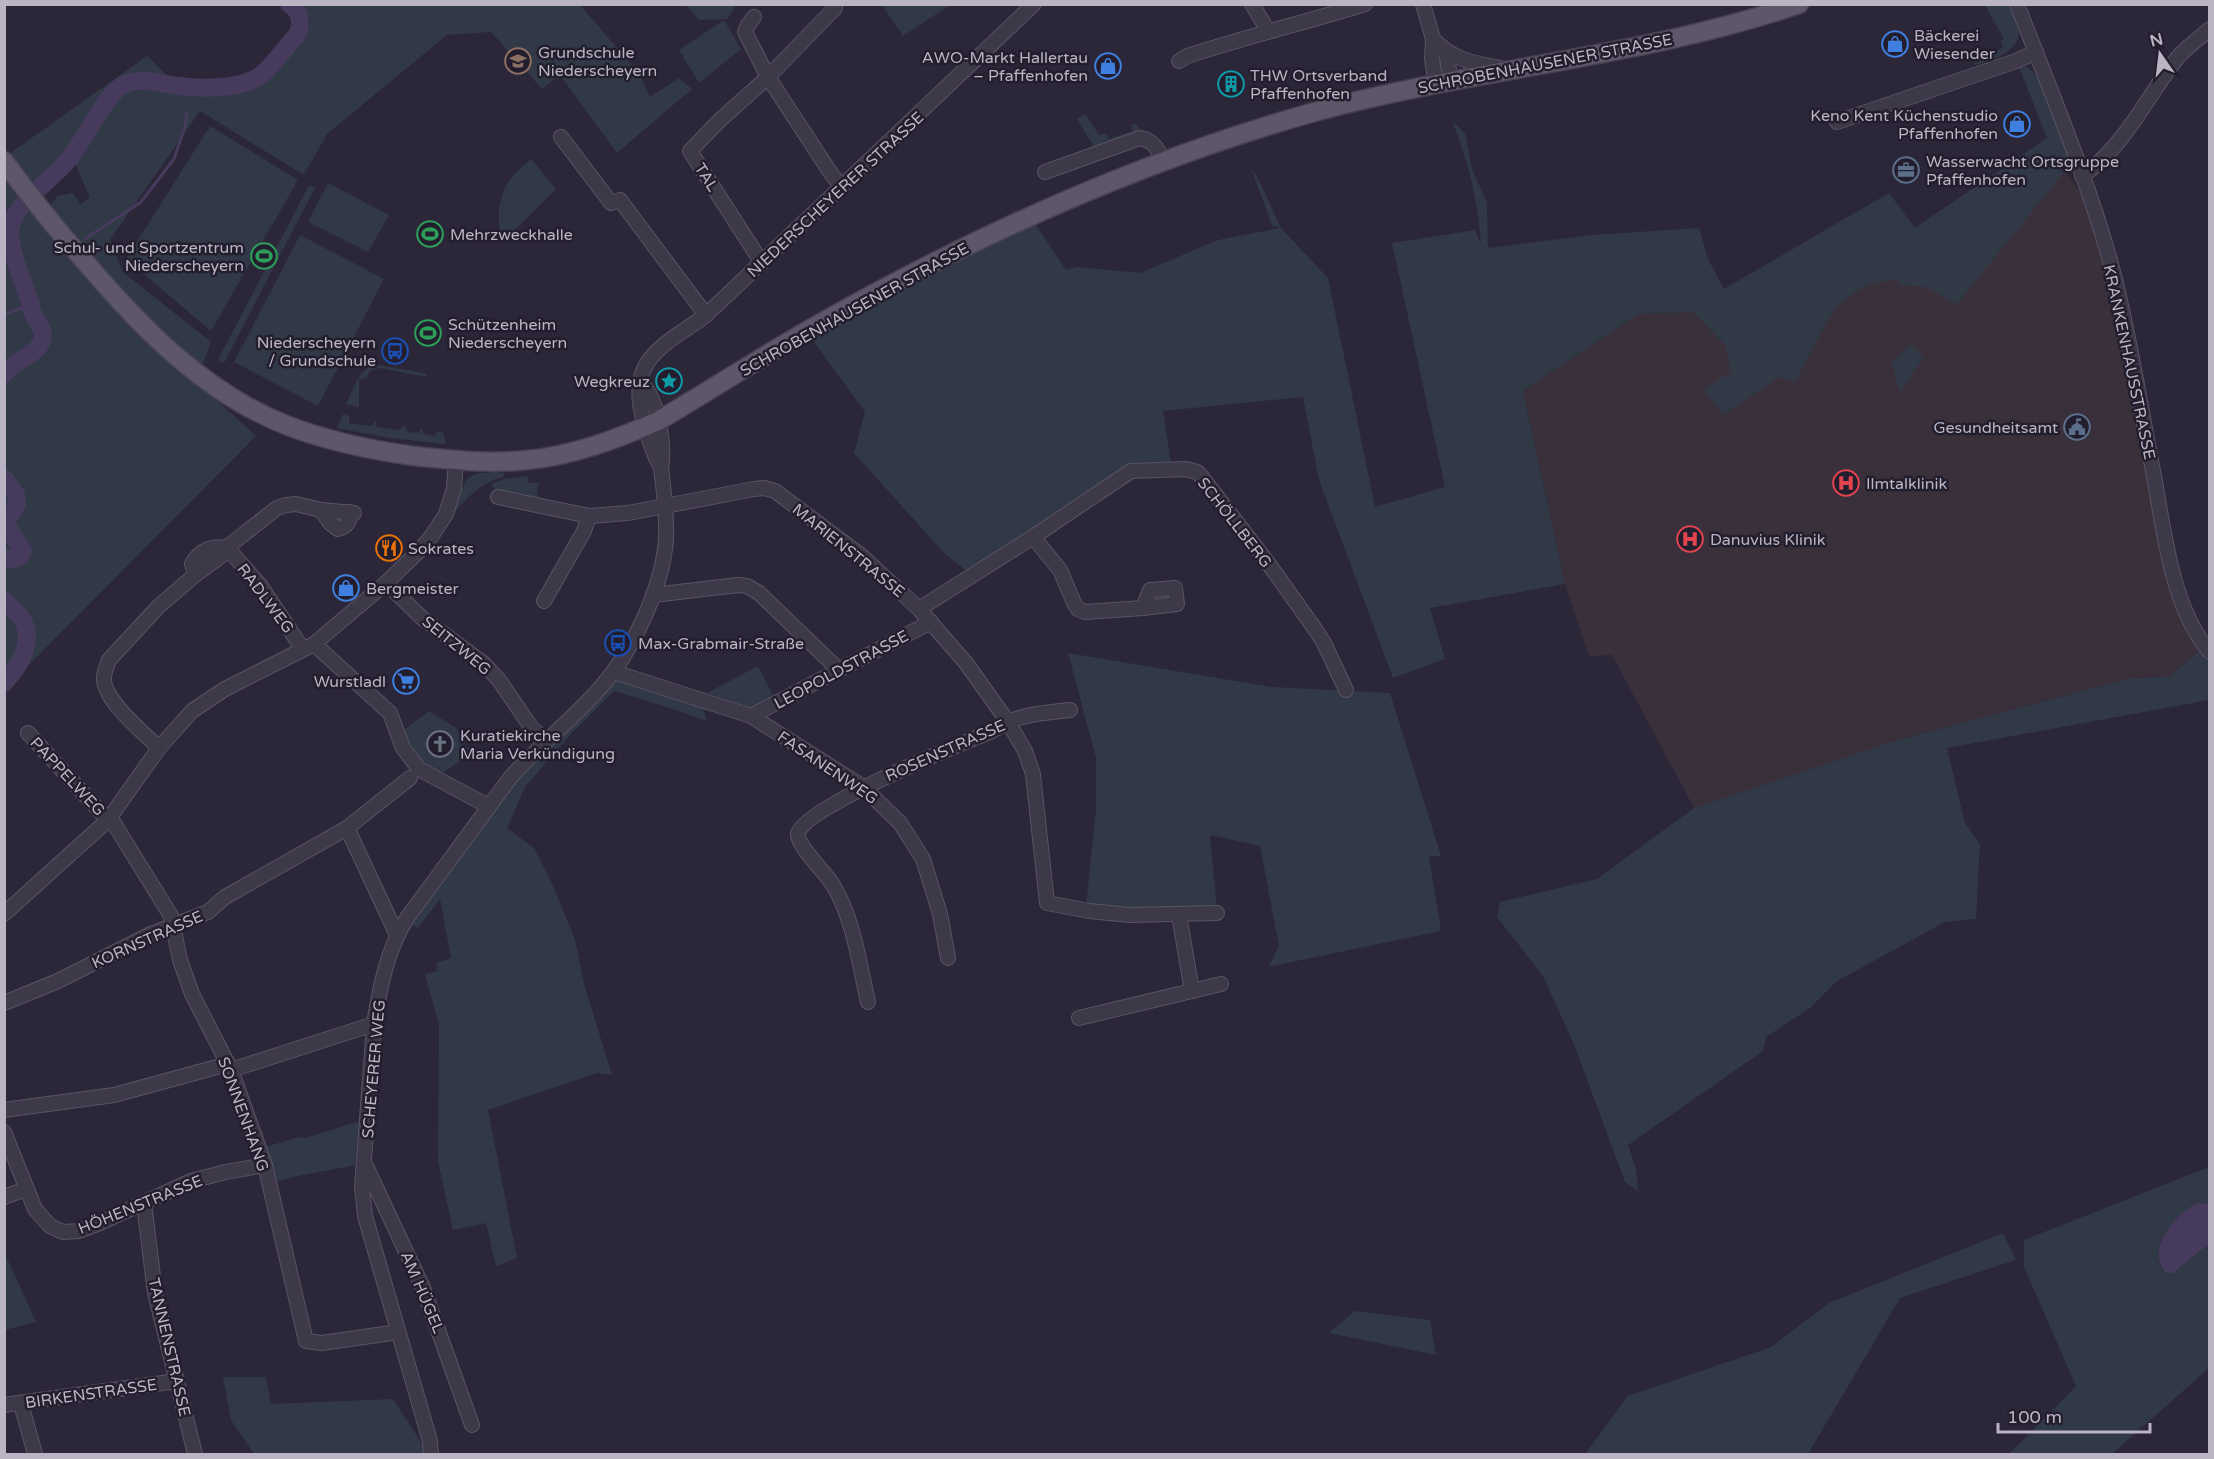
<svg xmlns="http://www.w3.org/2000/svg" width="2214" height="1459" viewBox="0 0 2214 1459" font-family="'Varela Round',sans-serif">
	<style>
		.medical { fill: #39303b }
		.green { fill: #313946 }
		.water { fill: #463b5d }
		.lines { fill: none; stroke-linecap: round; stroke-linejoin: round }
		.stream { stroke: #463b5d; stroke-width: 3 }
		.river { stroke: #463b5d; stroke-width: 18 }
		.minor-casing { stroke: #595464; stroke-width: 16 }
		.major-casing { stroke: #474252; stroke-width: 21 }
		.minor { stroke: #3e3949; stroke-width: 14 }
		.major { stroke: #5d5769; stroke-width: 18 }
		.labels { text-anchor: middle; stroke-width: 5; stroke-linejoin: round; paint-order: stroke }
		.poi-label { font-size: 16px; fill: #bab4c5; stroke: #231e2e; text-anchor: start }
		.street-label { font-size: 16px; fill: #bab4c5; stroke: #231e2e }
	</style>
	<rect width="100%" height="100%" fill="#2b2638"/>
	<polygon class="medical" points="2048,138 2059,163 2083,196 2105,262 2161,544 2174,600 2187,633 2200,651 2168,677 2131,678 1891,742 1694,808 1612,655 1589,656 1565,584 1523,391 1639,314 1693,312 1725,344 1915,228"/>
	<g class="green">
		<polygon points="298,5 580,5 638,72 650,97 679,78 692,89 617,153 560,75 542,89 491,32 447,35 327,134 304,175 200,111 110,240 123,272 211,342 202,366 146,318 115,286 50,206 57,196 73,193 80,204 90,198 73,158 114,93 129,84 141,82 205,92 234,90 260,83 253,73 268,69 277,59 297,43 302,32 310,23 308,16"/>
		<polygon points="686,5 736,5 727,19 699,20"/>
		<polygon points="882,5 950,5 903,36"/>
		<path d="M1985 5H2011C2021 30 2026 43 1998 57 1990 60 1983 64 1975 65L1969 52 1973 50 1976 57 2003 48 2001 41 2004 39Z"/>
		<polygon points="724,20 741,49 699,83 679,50"/>
		<polygon points="147,56 167,75 187,79 185,81 140,77 118,85 102,101 80,138 34,186 9,154"/>
		<path d="M2019 67H2027L2037 76 2066 147 2070 158 2069 166 1957 304 1926 287 1900 285 1899 280 1877 282 1857 291 1835 308 1795 382 1780 377 1723 415 1704 389 1731 372 1725 345 1693 312 1639 314 1523 391 1565 584 1430 608 1445 659 1393 678 1319 480 1303 397 1163 411 1171 462 1132 463 968 572 944 553 854 453 865 412 806 331 1030 216 1066 270 1077 267 1140 273 1218 240 1280 228 1272 225 1252 171 1256 174 1281 228 1328 278 1375 507 1445 487 1392 243 1475 230 1481 245C1479 203 1468 160 1452 121L1465 133 1472 169 1487 203 1488 248 1592 235 1699 228 1708 259 1724 289 1889 193 1915 228 2047 138Z"/>
		<polygon points="1085,114 1099,135 1106,133 1109,139 1133,131 1131,124 1136,124 1144,134 1097,152 1077,119"/>
		<polygon points="210,126 298,180 211,331 126,259"/>
		<path d="M531 159 556 189 504 241C494 223 499 191 513 176 518 170 525 164 531 159Z"/>
		<polygon points="5,174 35,218 109,301 256,436 5,689"/>
		<polygon points="328,183 389,215 368,252 308,222"/>
		<polygon points="309,185 315,188 224,363 218,360"/>
		<polygon points="300,235 384,279 318,406 234,362"/>
		<polygon points="1910,344 1924,357 1900,393 1892,361"/>
		<path d="M374 364 427 374 426 377 380 368 370 371 366 378 359 379V407L346 404C354 389 358 371 374 364Z"/>
		<polygon points="343,414 349,416 349,423 372,426 375,420 377,427 399,430 404,425 408,432 418,433 422,428 424,434 435,436 438,431 443,433 446,444 390,438 337,428"/>
		<path d="M496 472 504 473 503 477C478 483 460 504 446 524 450 517 454 509 457 501 467 476 466 473 496 472Z"/>
		<polygon points="527,476 529,483 539,483 537,490 538,499 497,492 491,484 504,479"/>
		<polygon points="2200,651 2209,660 2209,700 1947,748 1965,823 1980,844 1976,919 1945,922 1837,981 1810,1008 1766,1037 1763,1051 1628,1145 1636,1169 1638,1191 1625,1182 1575,1047 1543,976 1497,917 1500,902 1597,879 1694,808 1891,742 2131,678 2168,677"/>
		<polygon points="1068,653 1272,687 1390,693 1441,856 1429,856 1441,931 1268,967 1279,946 1260,846 1210,835 1217,910 1182,913 1086,907 1096,809 1096,758"/>
		<polygon points="758,666 774,697 751,708 707,693"/>
		<polygon points="613,676 645,684 703,708 707,721 667,707 614,691 570,735 525,787 507,828 534,848 550,879 575,939 584,984 612,1075 597,1073 488,1110 517,1258 496,1266 486,1223 453,1230 438,1161 439,1025 425,974 437,971 436,963 451,958 440,899 418,928 411,924 510,789"/>
		<polygon points="429,711 456,728 465,743 463,745 466,749 471,746 475,751 438,776 422,766 401,732"/>
		<path d="M359 1121 355 1165C328 1171 301 1174 275 1182L265 1147 299 1137 306 1138Z"/>
		<path d="M2209 1167V1204C2184 1205 2145 1244 2163 1270L2173 1273 2209 1244V1368L2112 1454H2009L2076 1386 2024 1267V1240Z"/>
		<polygon points="2003,1233 2016,1260 1900,1298 1808,1454 1585,1454 1628,1396 1771,1347 1829,1303"/>
		<polygon points="6,1256 36,1322 5,1330 4,1257"/>
		<polygon points="1355,1311 1430,1320 1436,1355 1329,1333"/>
		<polygon points="223,1377 266,1377 271,1404 393,1399 426,1450 426,1454 254,1454 231,1420"/>
	</g>
	<path class="water" d="M2197 1203 2209 1204V1244L2173 1273H2166C2144 1250 2176 1214 2197 1203Z"/>
	<g class="lines">
		<g class="stream">
			<polyline points="85,239 141,202 174,159 185,127 187,112"/>
			<polyline points="4,314 31,305"/>
		</g>
		<g class="river">
			<path d="M4 374C15 360 43 353 43 335 42 323 31 317 31 305 25 286 6 244 11 225 19 200 52 180 68 160 84 142 106 92 125 84 143 77 161 84 179 86 202 89 241 89 260 76 271 68 286 46 297 35 302 24 301 11 289 4"/>
			<polyline points="4,478 16,495 17,504 12,513 7,516 5,523 23,551 21,556 14,559 4,558"/>
			<path d="M4 600C10 607 20 614 24 622 33 645 19 667 4 683"/>
		</g>
		<g class="minor-casing">
			<g id="minor">
				<polyline points="1252,4 1268,31"/>
				<polyline points="1423,4 1433,39 1432,59 1436,84"/>
				<path d="M2017 4C2052 95 2091 186 2115 279 2131 344 2141 410 2154 476 2164 531 2172 609 2210 652"/>
				<polyline points="835,8 768,77 832,175 842,187"/>
				<polyline points="754,17 748,25 745,32 768,77 719,121 690,151 762,263"/>
				<path d="M1433 39C1454 61 1475 63 1504 69"/>
				<polyline points="1446,52 1451,81"/>
				<path d="M1179 61 1187 56C1246 37 1306 22 1365 4"/>
				<polyline points="1837,122 2016,61 2036,52"/>
				<polyline points="561,137 611,203 620,200 706,315"/>
				<path d="M1045 172 1140 138C1154 140 1158 150 1163 161"/>
				<path d="M2082 176C2126 145 2145 99 2178 57 2187 47 2199 38 2210 29"/>
				<path d="M660 466C652 451 647 434 643 418 627 358 664 346 706 315L1034 4"/>
				<polyline points="498,497 589,516 628,513 754,489 764,488 775,491 863,557 919,609 966,663 1008,722 1025,751 1033,774 1047,903 1089,911 1130,915 1217,913"/>
				<path d="M321 510 330 523 338 529C347 527 351 520 350 512"/>
				<polyline points="1033,537 1060,570 1074,603 1078,609 1085,612 1143,608"/>
				<path d="M226 548C211 545 199 551 192 564L195 575 229 550 226 548 277 508 286 505 296 504 321 510 354 513"/>
				<polyline points="229,550 260,585 302,648"/>
				<polyline points="386,583 422,618 483,663 499,680 531,727 545,740"/>
				<polygon points="1175,588 1177,604 1143,608 1150,590"/>
				<polyline points="653,595 738,585 747,586 759,593 839,670"/>
				<polyline points="544,601 584,531 589,516"/>
				<polyline points="919,609 1033,537 1131,471 1186,469 1197,472 1202,477 1268,563 1315,629 1324,643 1346,690"/>
				<polyline points="314,644 390,713 403,748 419,769 488,806"/>
				<polyline points="614,672 751,716 863,787 900,823 923,859 940,914 948,958"/>
				<polyline points="751,716 931,622"/>
				<polyline points="28,733 108,820"/>
				<path d="M159 748C144 733 103 700 104 678 104 671 107 666 109 660L158 607 195 575"/>
				<polyline points="110,817 171,916 180,960 192,994 231,1070 265,1165 306,1341 322,1343 398,1332"/>
				<polyline points="4,914 108,820 159,748 192,711 225,689 314,644 386,583 419,551 431,537 446,514 454,488 456,460"/>
				<polyline points="1179,915 1192,991"/>
				<polyline points="397,935 347,828 410,778"/>
				<path d="M868 1002C859 963 854 920 833 885 826 873 797 846 798 834 799 809 965 742 992 731 998 728 1003 725 1008 722 1026 714 1051 712 1070 710"/>
				<polyline points="4,1003 58,981 151,934 208,912 225,897 347,828"/>
				<polyline points="1079,1018 1221,984"/>
				<polyline points="231,1070 374,1024"/>
				<polyline points="4,1110 114,1095 228,1064"/>
				<polyline points="4,1132 35,1209 50,1226 63,1232 79,1231 100,1223 191,1181 226,1172 265,1165"/>
				<polyline points="365,1164 423,1288 472,1425"/>
				<polyline points="4,1197 26,1189"/>
				<polyline points="144,1203 155,1293 195,1454"/>
				<polyline points="21,1404 35,1454"/>
				<polyline points="4,1405 177,1381"/>
				<path d="M431 1454 430 1441 365 1216 362 1187 374 1024C380 987 387 950 407 918L510 778C538 746 572 720 600 688 632 652 662 589 666 540 667 516 664 491 661 468 665 446 658 398 641 383"/>
			</g>
		</g>
		<g class="major-casing">
			<path id="major" d="M4 161C28 194 54 226 81 257 138 324 202 392 286 425 327 441 370 450 414 456 451 460 490 464 527 460 572 456 617 439 658 421 707 392 755 361 805 332 967 239 1138 161 1318 111 1477 68 1643 57 1799 4"/>
		</g>
		<use href="#minor" class="minor"/>
		<use href="#major" class="major"/>
	</g>
	<defs>
		<g id="shop-ring" transform="scale(1.35)"><circle r="9.5" fill="#231e2e" stroke="#3f7fe0" stroke-width="1.5"/><path d="M-5-2.5h2.3a2.7 3.5 0 0 1 5.4 0H5L5.5 6h-11ZM-1.5-2.5h3a1.5 2.3 0 0 0-3 0Z" fill="#3f7fe0"/></g>
		<g id="school-ring" transform="scale(1.35)"><circle r="9.5" fill="#231e2e" stroke="#8d6e63" stroke-width="1.5"/><path d="M0-5L7-2L0 1L-7-2ZM-4 1L0 2.5L4 1V4Q0 6-4 4Z" fill="#8d6e63"/></g>
		<g id="building-ring" transform="scale(1.35)"><circle r="9.5" fill="#231e2e" stroke="#0f9aa8" stroke-width="1.5"/><path d="M-4-6H4V6H1V3H-1V6H-4ZM-2.5-4.3h1.7v1.8h-1.7ZM.8-4.3h1.7v1.8H.8ZM-2.5-1h1.7V.8h-1.7ZM.8-1h1.7V.8H.8Z" fill="#0f9aa8"/></g>
		<g id="office-ring" transform="scale(1.35)"><circle r="9.5" fill="#231e2e" stroke="#5c6f8a" stroke-width="1.5"/><path d="M-6-3h4V-5.5h4V-3h4V5H-6ZM-1-4.5V-3h2v-1.5ZM-6 0V1H6V0Z" fill="#5c6f8a"/></g>
		<g id="stadium-ring" transform="scale(1.35)"><circle r="9.5" fill="#231e2e" stroke="#2e9e5b" stroke-width="1.5"/><path d="M0-5a6.5 5 0 1 0 0 10a6.5 5 0 1 0 0-10ZM-3.5-1.8h7v3.6h-7Z" fill="#2e9e5b"/></g>
		<g id="bus-ring" transform="scale(1.35)"><circle r="9.5" fill="#231e2e" stroke="#1a4fb4" stroke-width="1.5"/><path d="M-5-6H5V4H4V6H2V4H-2V6H-4V4H-5ZM-3.5-4V0h7V-4ZM-3.5 1.2v1.5H-2V1.2ZM2 1.2v1.5H3.5V1.2Z" fill="#1a4fb4"/></g>
		<g id="sight-ring" transform="scale(1.35)"><circle r="9.5" fill="#231e2e" stroke="#0f9aa8" stroke-width="1.5"/><path d="M0-6L1.8-2.2L6-1.7L2.9 1.2L3.7 5.4L0 3.3L-3.7 5.4L-2.9 1.2L-6-1.7L-1.8-2.2Z" fill="#0f9aa8"/></g>
		<g id="civic-ring" transform="scale(1.35)"><circle r="9.5" fill="#231e2e" stroke="#5c6f8a" stroke-width="1.5"/><path d="M-.6-6.5H3V-4.5H.6V-3L4-1V1h2V6H-6V1h2V-1L-.6-3ZM-1.2 2.5V6h2.4V2.5Z" fill="#5c6f8a"/></g>
		<g id="hospital-ring" transform="scale(1.35)"><circle r="9.5" fill="#231e2e" stroke="#e0444e" stroke-width="1.5"/><path d="M-5-5h3v3.5h4V-5h3V5h-3V1.5h-4V5h-3Z" fill="#e0444e"/></g>
		<g id="restaurant-ring" transform="scale(1.35)"><circle r="9.5" fill="#231e2e" stroke="#e8710a" stroke-width="1.5"/><path d="M-5-6h1v4h1v-4h1v4h1v-4h1v5L-1.5 .5V6h-2V.5L-5-1ZM5-6V6H3V1.5H1.5Q1.5-4 5-6Z" fill="#e8710a"/></g>
		<g id="supermarket-ring" transform="scale(1.35)"><circle r="9.5" fill="#231e2e" stroke="#3f7fe0" stroke-width="1.5"/><path d="M-6-5.5h2.5l.6 2H6L4.5 2H-2.5L-4.4-4H-6ZM-1.5 3.2a1.3 1.3 0 1 0 .1 0ZM3 3.2a1.3 1.3 0 1 0 .1 0Z" fill="#3f7fe0"/></g>
		<g id="church-ring" transform="scale(1.35)"><circle r="9.5" fill="#231e2e" stroke="#6b7280" stroke-width="1.5"/><path d="M-1.2-6h2.4v3.5h3.3v2.4h-3.3V6h-2.4V-.1h-3.3v-2.4h3.3Z" fill="#6b7280"/></g>
	</defs>
	<g fill-rule="evenodd">
		<use href="#shop-ring" x="1895" y="44"/>
		<use href="#school-ring" x="518" y="61"/>
		<use href="#shop-ring" x="1108" y="66"/>
		<use href="#building-ring" x="1231" y="84"/>
		<use href="#shop-ring" x="2017" y="124"/>
		<use href="#office-ring" x="1906" y="170"/>
		<use href="#stadium-ring" x="430" y="234"/>
		<use href="#stadium-ring" x="264" y="256"/>
		<use href="#stadium-ring" x="428" y="333"/>
		<use href="#bus-ring" x="395" y="351"/>
		<use href="#sight-ring" x="669" y="381"/>
		<use href="#civic-ring" x="2077" y="427"/>
		<use href="#hospital-ring" x="1846" y="483"/>
		<use href="#hospital-ring" x="1690" y="539"/>
		<use href="#restaurant-ring" x="389" y="548"/>
		<use href="#shop-ring" x="346" y="588"/>
		<use href="#bus-ring" x="618" y="643"/>
		<use href="#supermarket-ring" x="406" y="681"/>
		<use href="#church-ring" x="440" y="744"/>
	</g>
	<g class="labels">
		<g class="poi-label">
			<text x="1914" y="41">Bäckerei<tspan x="1914" dy="18">Wiesender</tspan></text>
			<text x="538" y="58">Grundschule<tspan x="538" dy="18">Niederscheyern</tspan></text>
			<text x="1088" y="63" text-anchor="end">AWO-Markt Hallertau<tspan x="1088" dy="18">– Pfaffenhofen</tspan></text>
			<text x="1250" y="81">THW Ortsverband<tspan x="1250" dy="18">Pfaffenhofen</tspan></text>
			<text x="1998" y="121" text-anchor="end">Keno Kent Küchenstudio<tspan x="1998" dy="18">Pfaffenhofen</tspan></text>
			<text x="1926" y="167">Wasserwacht Ortsgruppe<tspan x="1926" dy="18">Pfaffenhofen</tspan></text>
			<text x="450" y="240">Mehrzweckhalle</text>
			<text x="244" y="253" text-anchor="end">Schul- und Sportzentrum<tspan x="244" dy="18">Niederscheyern</tspan></text>
			<text x="448" y="330">Schützenheim<tspan x="448" dy="18">Niederscheyern</tspan></text>
			<text x="376" y="348" text-anchor="end">Niederscheyern<tspan x="376" dy="18">/ Grundschule</tspan></text>
			<text x="650" y="387" text-anchor="end">Wegkreuz</text>
			<text x="2058" y="433" text-anchor="end">Gesundheitsamt</text>
			<text x="1866" y="489">Ilmtalklinik</text>
			<text x="1710" y="545">Danuvius Klinik</text>
			<text x="408" y="554">Sokrates</text>
			<text x="366" y="594">Bergmeister</text>
			<text x="638" y="649">Max-Grabmair-Straße</text>
			<text x="386" y="687" text-anchor="end">Wurstladl</text>
			<text x="460" y="741">Kuratiekirche<tspan x="460" dy="18">Maria Verkündigung</tspan></text>
		</g>
		<g class="street-label">
			<text transform="translate(1545 63) rotate(-11)" y="6">SCHROBENHAUSENER STRASSE</text>
			<text transform="translate(707 177) rotate(58)" y="6">TAL</text>
			<text transform="translate(835 194) rotate(-43)" y="6">NIEDERSCHEYERER STRASSE</text>
			<text transform="translate(854 309) rotate(-29)" y="6">SCHROBENHAUSENER STRASSE</text>
			<text transform="translate(2130 362) rotate(78)" y="6">KRANKENHAUSSTRASSE</text>
			<text transform="translate(1235 522) rotate(52)" y="6">SCHÖLLBERG</text>
			<text transform="translate(849 550) rotate(39)" y="6">MARIENSTRASSE</text>
			<text transform="translate(266 598) rotate(53)" y="6">RADLWEG</text>
			<text transform="translate(457 645) rotate(39)" y="6">SEITZWEG</text>
			<text transform="translate(841 669) rotate(-28)" y="6">LEOPOLDSTRASSE</text>
			<text transform="translate(945 750) rotate(-24)" y="6">ROSENSTRASSE</text>
			<text transform="translate(828 767) rotate(34)" y="6">FASANENWEG</text>
			<text transform="translate(68 776) rotate(47)" y="6">PAPPELWEG</text>
			<text transform="translate(147 939) rotate(-24)" y="6">KORNSTRASSE</text>
			<text transform="translate(373 1069) rotate(-85)" y="6">SCHEYERER WEG</text>
			<text transform="translate(244 1114) rotate(70)" y="6">SONNENHANG</text>
			<text transform="translate(140 1204) rotate(-22)" y="6">HÖHENSTRASSE</text>
			<text transform="translate(423 1292) rotate(67)" y="6">AM HÜGEL</text>
			<text transform="translate(170 1347) rotate(77)" y="6">TANNENSTRASSE</text>
			<text transform="translate(91 1393) rotate(-8)" y="6">BIRKENSTRASSE</text>
		</g>
	</g>
	<rect width="2214" height="1459" fill="none" stroke="#bab4c5" stroke-width="12"/>
	<g transform="translate(2160 54) rotate(346)" stroke="#231e2e" stroke-width="4.5" paint-order="stroke">
	<path d="M0-4.5L10 22L0 15L-10 22Z" fill="#bab4c5"/>
	<text y="-9" font-size="16" font-weight="bold" text-anchor="middle" fill="#bab4c5">N</text>
	</g>
	<path d="M1998 1423v9h152v-9" fill="none" stroke="#bab4c5" stroke-width="3"/>
	<text x="2007" y="1423" font-size="18" fill="#bab4c5" stroke="#231e2e" stroke-width="4.5" paint-order="stroke">100 m</text>
</svg>
